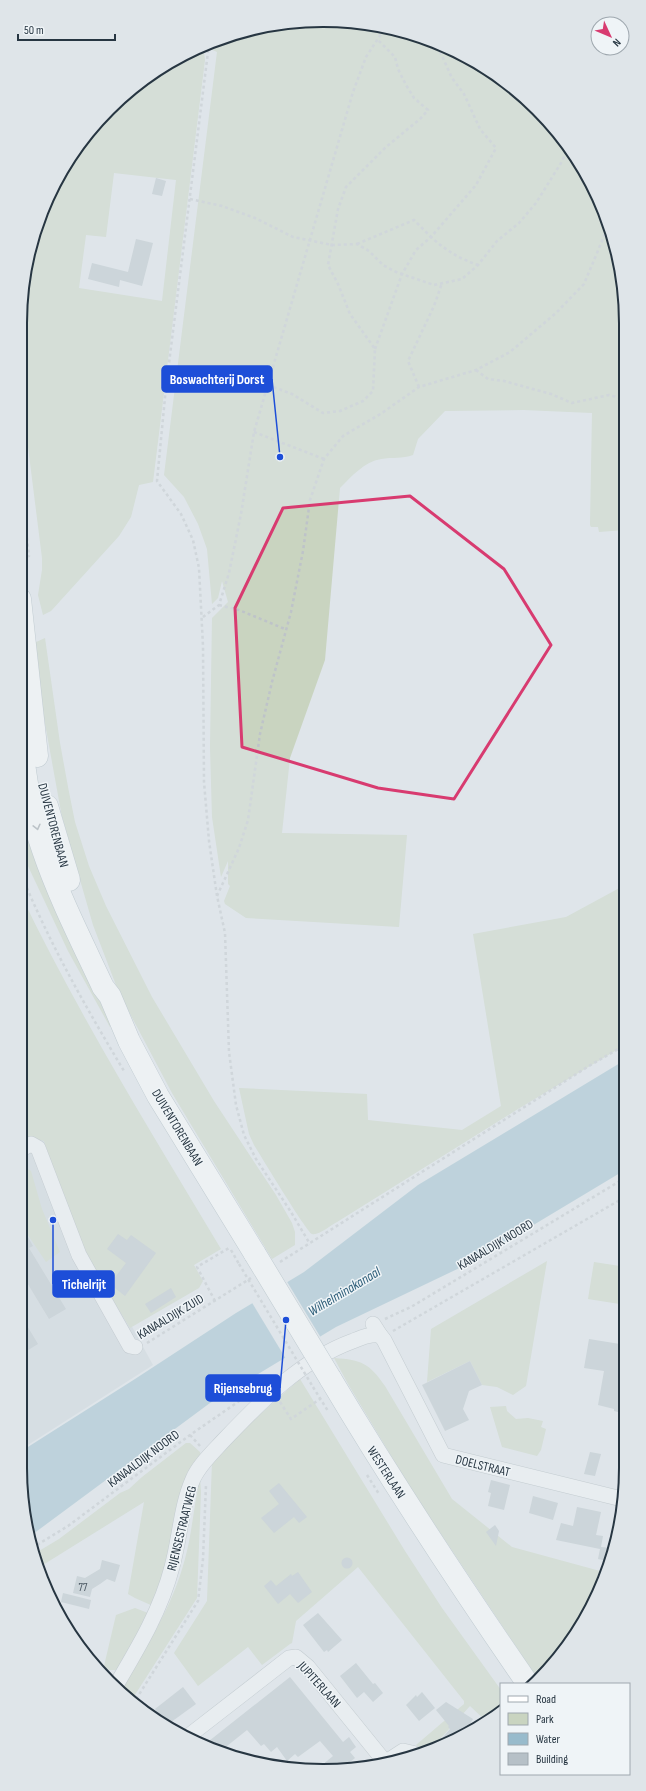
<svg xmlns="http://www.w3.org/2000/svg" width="646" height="1791" viewBox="0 0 646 1791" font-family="'Sofia Sans Condensed',sans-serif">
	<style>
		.built { fill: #cdd5dc }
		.green { fill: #c9d4c0; fill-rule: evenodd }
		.water { fill: #98bbcc }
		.pier { fill: #dfe5ea }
		.building { fill: #b6c0c7 }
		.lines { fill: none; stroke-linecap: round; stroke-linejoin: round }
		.street-casing { stroke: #a4adb4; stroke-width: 16 }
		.primary-casing { stroke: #9eacb6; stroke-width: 23 }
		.path { stroke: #bec3c9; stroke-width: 2.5; stroke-dasharray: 3 3; stroke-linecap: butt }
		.street { stroke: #f3f5f8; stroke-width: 15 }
		.primary { stroke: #fff; stroke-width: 22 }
		.primary-bridge-casing { stroke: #9eacb6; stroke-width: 23; stroke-linecap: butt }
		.path-bridge { stroke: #bec3c9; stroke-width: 2.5; stroke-dasharray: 3 3; stroke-linecap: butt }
		.primary-bridge { stroke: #fff; stroke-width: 22 }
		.oneway { stroke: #939aa0 }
		.marked { fill: none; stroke: #d83b70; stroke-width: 3; stroke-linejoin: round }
		.labels { text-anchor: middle; stroke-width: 3; stroke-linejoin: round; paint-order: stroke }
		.number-label { font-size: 11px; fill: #4b5863 }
		.street-label { font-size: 13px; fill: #273642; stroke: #eff4f7 }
		.water-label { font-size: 14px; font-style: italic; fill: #2e5e79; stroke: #eff4f7 }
		.rim { fill: none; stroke: #273642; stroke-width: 2 }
		.leader { fill: none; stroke: #1d4ed8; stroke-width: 1.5 }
		.callout-dot { fill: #1d4ed8; stroke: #eff4f7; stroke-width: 1.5 }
		.callout { fill: #1d4ed8; stroke: #1d4ed8; stroke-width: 1.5 }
		.callout-label { font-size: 14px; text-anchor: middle; font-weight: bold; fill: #fff }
	</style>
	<rect width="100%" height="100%" fill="#dfe5ea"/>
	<polygon class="built" points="50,1131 118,1301 153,1365 20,1450 20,1140"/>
	<g class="green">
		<path d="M343 21 401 30 475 61 551 123 595 189 623 283 624 530 599 532 598 527H591L590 525 592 413 524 410 445 411 418 439 413 455C402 459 392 457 381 459 364 462 352 476 340 488L325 660 290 758 282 833 407 835 399 927 246 918 225 904 224 901 230 886 228 884V861L221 877 212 817 210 747 212 618 228 602 222 581 218 598 212 604 207 549 198 524 184 497 164 475 217 52 204 46 225 36 283 23Z"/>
		<path d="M204 52 205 60 153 482 139 485 131 517 119 536 51 611 43 615 38 595 42 570V558L20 383V323L30 245 51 189 82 139 122 96ZM114 173 176 180 162 301 79 288 86 235 106 237Z"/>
		<polygon points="45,638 60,743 68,787 75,822 89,866 106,906 152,997 214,1101 276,1195 292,1223 295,1232 295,1245 272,1259 172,1093 119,993 93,925 62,817 44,718 34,643"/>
		<polygon points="20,784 111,1023 110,1027 68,951 20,849"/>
		<path d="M625 885V1045L518 1109 337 1222C331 1225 318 1236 312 1234 306 1231 261 1156 254 1145L249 1134 239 1088 367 1094 368 1120 462 1130 501 1106 473 934 566 917Z"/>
		<path d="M20 893C79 1016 151 1132 221 1249L194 1265 203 1281 199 1288 130 1328 89 1261 46 1149 44 1141 41 1140 20 1147Z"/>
		<polygon points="28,1169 31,1171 42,1209 60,1252 46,1262 20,1223 20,1172"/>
		<polygon points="547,1261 526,1386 513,1395 497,1387 482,1385 470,1361 427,1382 431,1329"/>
		<polygon points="594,1262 626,1267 626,1305 588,1299"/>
		<path d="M334 1358C362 1360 369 1363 385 1386L452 1499 512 1547 600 1571 595 1592 575 1637 539 1681 411 1489 348 1384Z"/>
		<polygon points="300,1379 405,1551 442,1608 501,1690 501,1712 487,1722 470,1706 440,1739 442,1742 423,1751 416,1745 464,1704 464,1701 358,1567 296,1621 292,1643 290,1644 262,1665 248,1647 198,1686 174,1653 207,1601 212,1462 257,1417"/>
		<polygon points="506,1406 507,1411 516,1419 528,1418 543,1421 541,1427 546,1429 541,1450 537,1456 502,1447 490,1407"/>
		<polygon points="186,1443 190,1443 200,1452 201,1456 153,1606 135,1598 128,1594 144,1502 38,1568 34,1554 59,1539 120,1493 129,1489 142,1477"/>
		<path d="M200 1478 201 1492 197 1598 131 1701 119 1690C146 1648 172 1608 185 1559 192 1533 194 1505 200 1478Z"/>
		<polygon points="135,1608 148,1613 118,1671 116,1670 109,1670 104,1666 116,1615"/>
	</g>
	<path class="water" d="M625 1060V1170L472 1262 336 1327 210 1403 29 1537C21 1511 20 1479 20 1452L135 1379 236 1313 304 1272 418 1185Z"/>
	<polygon class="pier" points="286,1280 321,1338 286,1359 251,1301"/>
	<g class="building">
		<polygon points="156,178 166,181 162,196 152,194"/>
		<polygon points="136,239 153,243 142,286 120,280 119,287 88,279 92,263 128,272"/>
		<polygon points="20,1223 33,1246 29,1248 66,1309 49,1319 20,1271"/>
		<polygon points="118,1234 127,1240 131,1235 156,1253 125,1296 110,1284 126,1263 107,1249"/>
		<polygon points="171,1288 176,1297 151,1313 145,1304"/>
		<polygon points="20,1314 38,1344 20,1355"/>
		<polygon points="589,1339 626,1345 626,1414 614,1411 614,1409 598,1405 604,1371 584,1368"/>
		<polygon points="470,1361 482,1385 469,1391 463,1409 469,1420 445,1431 422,1385"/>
		<polygon points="590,1452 601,1454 595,1476 584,1474"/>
		<polygon points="491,1480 510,1485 504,1510 488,1506 491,1493 488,1492"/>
		<polygon points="279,1483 307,1517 299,1523 294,1517 274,1533 261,1518 279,1504 269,1491"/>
		<polygon points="533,1496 558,1503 553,1520 529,1513"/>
		<polygon points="577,1507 601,1512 596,1535 603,1536 601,1547 612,1548 607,1561 598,1559 600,1549 556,1540 561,1523 573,1526"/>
		<polygon points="495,1525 499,1531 496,1546 486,1532"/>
		<circle cx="347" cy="1563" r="5.5"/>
		<polygon points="102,1560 120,1565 115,1582 107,1579 100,1584 92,1589 90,1597 73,1593 77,1576 85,1578 100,1569"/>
		<polygon points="298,1572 312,1592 298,1603 290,1594 278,1604 264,1586 271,1580 276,1586 291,1574 292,1576"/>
		<polygon points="63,1593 91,1600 89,1609 61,1602"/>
		<polygon points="318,1613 342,1640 328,1652 327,1650 324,1652 303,1625"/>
		<polygon points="356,1663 373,1684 375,1683 383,1693 373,1702 364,1692 357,1698 340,1676"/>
		<polygon points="290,1677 343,1742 349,1737 356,1747 350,1752 355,1758 340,1770 316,1770 333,1756 320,1741 298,1757 295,1754 287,1761 277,1747 271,1752 264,1744 261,1746 247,1730 222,1750 214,1747 209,1741"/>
		<polygon points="183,1687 196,1704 167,1725 155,1709"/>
		<polygon points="422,1692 435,1708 419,1721 406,1705 416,1695 417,1697"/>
		<polygon points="446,1702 473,1719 465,1732 436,1745 450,1729 448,1727 449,1726 436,1710"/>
	</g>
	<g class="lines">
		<g class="street-casing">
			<g id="street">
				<polyline points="20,1150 31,1144 38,1148 79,1255 130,1346 135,1347"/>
				<polyline points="373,1324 380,1335 384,1340 443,1455 622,1499"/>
				<path d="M115 1687C138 1648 161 1610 172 1567 180 1538 181 1506 193 1479 199 1465 213 1452 223 1441 261 1401 301 1360 353 1341 363 1337 370 1334 380 1335"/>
				<polyline points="186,1738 289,1658 296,1657 308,1667 385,1762"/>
				<polyline points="383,1764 403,1751 416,1754"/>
			</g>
		</g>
		<g class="primary-casing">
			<g id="primary">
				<polyline points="20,599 37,756"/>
				<path d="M20 734C25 772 30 814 43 850 59 897 82 942 103 987L110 996 129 1041 158 1096 255 1254"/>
				<polyline points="47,806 69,880"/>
				<path d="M330 1378C392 1482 459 1584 528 1684"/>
			</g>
		</g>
		<g class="path">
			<polyline points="209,44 166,387 157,481 181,514 193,540 199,568 203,646 204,782 209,841 217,896 225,933 229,1052 236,1105 244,1135 256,1159 291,1212 310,1244"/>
			<polyline points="190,199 222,206 255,218 293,237 332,245 357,244 369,251 383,265 396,272 434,285 462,279 478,265 497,241 519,223 536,203 561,163 568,149"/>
			<polyline points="357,244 414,220 431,237 476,185 496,148 480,129 464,94 452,78 437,45"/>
			<path d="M375 349 402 274 416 250 431 237C445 250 460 259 478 265"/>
			<polyline points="476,370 488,379 504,381 551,394 572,403 609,395 624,399"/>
			<polyline points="268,385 292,394 323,413 340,411 363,401 373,391 375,349 350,314 338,284 328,265 338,209 346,187 386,147 420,119 428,110 414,98 406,85 398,69 395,57 378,40"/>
			<polyline points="419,387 408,361 434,306 442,283"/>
			<polyline points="254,432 324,459"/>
			<polyline points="20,478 29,556 20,558"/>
			<polyline points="219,605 239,610 285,629"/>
			<polyline points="203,617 219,605 229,573 241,514 254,432 353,92 366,57 385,28"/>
			<path d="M20 871C48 941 85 1006 124 1071"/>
			<polyline points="217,896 239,848 248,820 260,734 272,682 291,612 303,551 310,500 324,459 343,436 382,413 419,387 476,370 510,352 556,313 584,284 607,229"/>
			<polyline points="231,1250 239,1264"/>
			<polyline points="280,1262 589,1066 625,1045"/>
			<polyline points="215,1301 197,1267 229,1248"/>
			<polyline points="385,1319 411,1307 625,1178"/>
			<polyline points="393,1331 625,1197"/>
			<polyline points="147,1343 251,1278"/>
			<polyline points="313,1387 328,1411"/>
			<polyline points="280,1402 291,1419 320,1399"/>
			<polyline points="190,1435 200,1446"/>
			<polyline points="367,1475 379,1494"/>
			<polyline points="32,1548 68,1526 190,1435 248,1395"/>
			<polyline points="133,1704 198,1601 203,1559 206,1485"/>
		</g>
		<use href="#street" class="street"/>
		<use href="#primary" class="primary"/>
		<g class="primary-bridge-casing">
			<polyline id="primary-bridge" points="255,1254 330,1378"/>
		</g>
		<polyline class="path-bridge" points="239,1264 313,1387"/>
		<use href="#primary-bridge" class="primary-bridge"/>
	</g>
	<defs><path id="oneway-chevron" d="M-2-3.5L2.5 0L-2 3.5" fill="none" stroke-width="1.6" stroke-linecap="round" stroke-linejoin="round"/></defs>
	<use class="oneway" href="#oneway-chevron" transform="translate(37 827) rotate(76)"/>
	<path d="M0 0H646V1791H0ZM410 496 504 569 551 645 454 799 378 788 242 747 235 608 283 508Z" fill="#dfe5ea" fill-opacity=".55" fill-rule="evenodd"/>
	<path class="marked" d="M410 496 504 569 551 645 454 799 378 788 242 747 235 608 283 508Z"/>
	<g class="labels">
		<g class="number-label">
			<text x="83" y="1591">77</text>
		</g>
		<g class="street-label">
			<text transform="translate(54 825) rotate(75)" y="5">DUIVENTORENBAAN</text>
			<text transform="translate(178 1127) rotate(59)" y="5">DUIVENTORENBAAN</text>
			<text transform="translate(495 1244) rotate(-31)" y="5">KANAALDIJK NOORD</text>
			<text transform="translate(170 1316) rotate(-31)" y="5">KANAALDIJK ZUID</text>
			<text transform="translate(143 1458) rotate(-37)" y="5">KANAALDIJK NOORD</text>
			<text transform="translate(483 1465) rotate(14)" y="5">DOELSTRAAT</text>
			<text transform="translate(387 1472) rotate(57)" y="5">WESTERLAAN</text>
			<text transform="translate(181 1528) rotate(-76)" y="5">RIJENSESTRAATWEG</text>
			<text transform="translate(320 1684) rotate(48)" y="5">JUPITERLAAN</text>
		</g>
		<g class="water-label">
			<text transform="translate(344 1291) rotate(-31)" y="5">Wilhelminakanaal</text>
		</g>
	</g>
	<path d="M0 0H646V1791H0ZM323 27H323A296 296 0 0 1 619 323V1468A296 296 0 0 1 323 1764H323A296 296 0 0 1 27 1468V323A296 296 0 0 1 323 27Z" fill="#dfe5e9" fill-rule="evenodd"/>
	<path class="rim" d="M323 27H323A296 296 0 0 1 619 323V1468A296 296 0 0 1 323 1764H323A296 296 0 0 1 27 1468V323A296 296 0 0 1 323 27Z"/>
	<path class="leader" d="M280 457L272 379M53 1220L53 1284M286 1320L280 1388"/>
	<g class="callout-dot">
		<circle cx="280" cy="457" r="4"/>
		<circle cx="53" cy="1220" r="4"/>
		<circle cx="286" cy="1320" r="4"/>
	</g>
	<g class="callout">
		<rect x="162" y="366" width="110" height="26" rx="4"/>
		<rect x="53" y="1271" width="61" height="26" rx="4"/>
		<rect x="206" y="1375" width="74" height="26" rx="4"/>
	</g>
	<g class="callout-label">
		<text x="217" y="384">Boswachterij Dorst</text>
		<text x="84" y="1289">Tichelrijt</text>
		<text x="243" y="1393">Rijensebrug</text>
	</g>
	<rect x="500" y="1683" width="130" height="92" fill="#eff4f7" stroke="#9fa8af"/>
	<rect x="508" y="1696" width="20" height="6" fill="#ffffff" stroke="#9fa8af"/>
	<text x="536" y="1703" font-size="12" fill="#273642">Road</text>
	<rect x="508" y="1713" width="20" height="12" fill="#c9d4c0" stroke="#9fa8af"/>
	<text x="536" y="1723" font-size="12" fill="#273642">Park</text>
	<rect x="508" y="1733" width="20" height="12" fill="#98bbcc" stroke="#9fa8af"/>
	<text x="536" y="1743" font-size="12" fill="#273642">Water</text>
	<rect x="508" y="1753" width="20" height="12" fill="#b6c0c7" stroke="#9fa8af"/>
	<text x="536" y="1763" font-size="12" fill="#273642">Building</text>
	<g transform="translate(610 36) rotate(134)"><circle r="19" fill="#eff4f7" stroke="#9fa8af"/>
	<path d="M0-3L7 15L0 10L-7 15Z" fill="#d83b70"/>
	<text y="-6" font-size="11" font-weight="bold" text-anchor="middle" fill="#273642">N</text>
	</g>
	<path d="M18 34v6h97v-6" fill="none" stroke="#273642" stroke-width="2"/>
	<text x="24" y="34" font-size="12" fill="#273642" stroke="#eff4f7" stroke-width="3" paint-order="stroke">50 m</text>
</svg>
